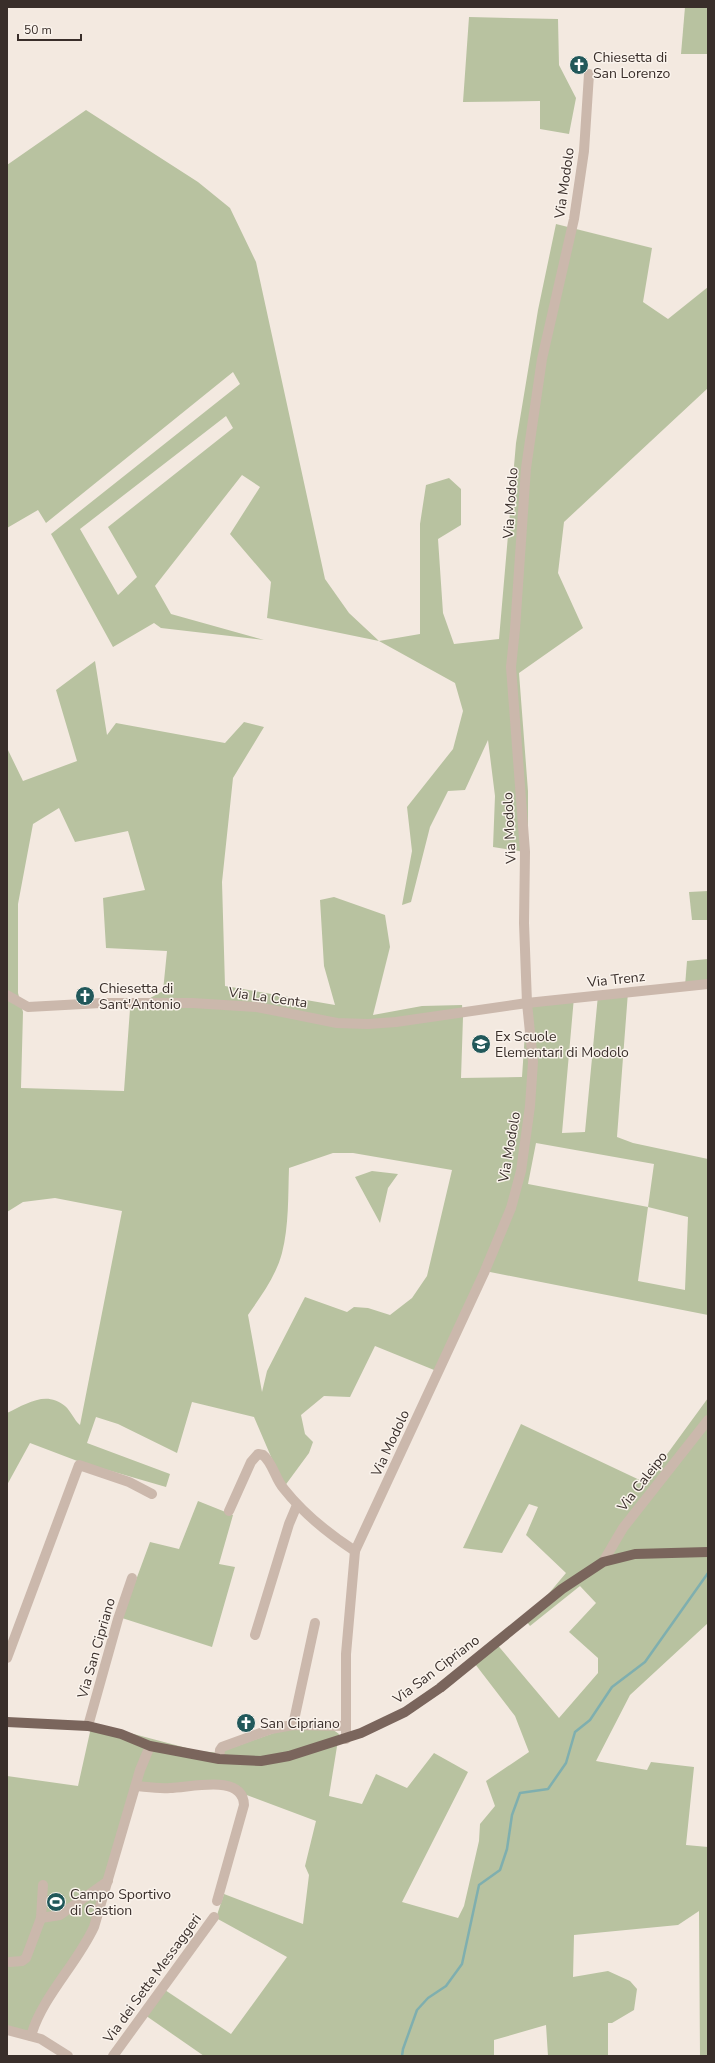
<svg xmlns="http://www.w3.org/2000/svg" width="715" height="2063" viewBox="0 0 715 2063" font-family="'Nunito Sans',sans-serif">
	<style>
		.green { fill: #b8c2a0; fill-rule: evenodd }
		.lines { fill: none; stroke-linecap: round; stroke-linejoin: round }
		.stream { stroke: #7fafaf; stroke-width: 2.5 }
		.minor { stroke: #cbb8ac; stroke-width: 10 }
		.major { stroke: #7a655c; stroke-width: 10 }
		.labels { text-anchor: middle; stroke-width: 3; stroke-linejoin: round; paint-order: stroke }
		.poi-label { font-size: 14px; fill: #392e2a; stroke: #faf3ec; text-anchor: start }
		.street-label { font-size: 14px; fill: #392e2a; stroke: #faf3ec }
	</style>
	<rect width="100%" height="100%" fill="#f3e9e0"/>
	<g class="green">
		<polygon points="685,7 708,7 708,54 681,54"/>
		<polygon points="469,17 558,19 559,65 576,98 569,134 540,129 540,101 463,102"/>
		<path d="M86 110 198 182 230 208 256 262 325 579 349 613 379 641 420 634V524L426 485 449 478 461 489V525L438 539 443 613 454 644 499 639 516 443 538 310 556 224 652 248 643 302 668 319 708 287V388L564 522 558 573 583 628 519 673 528 791V849L525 852 493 847 495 796 488 740 465 790 448 791 430 827 411 902 402 905 412 851 407 807 453 749 463 711 455 683 379 641 267 618 271 582 230 534 260 487 242 475 155 586 171 614 264 640 161 628 154 623 113 647 51 534 240 384 233 372 46 523 38 510 7 528V165ZM226 416 233 428 108 527 137 577 118 595 80 529Z"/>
		<path d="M95 661 107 735 116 723 225 743 244 722 264 727 233 778 222 882 225 986 335 1005 324 966 320 900 334 897 385 915 390 947 373 1015 422 1006 462 1005 463 1017 461 1078 522 1077 527 1003 574 997 562 1133 585 1132 598 995 628 992 617 1137 633 1143 708 1159V1315L485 1271 439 1372 375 1346 350 1397 324 1396 301 1415 305 1434 313 1442 309 1453 284 1487 254 1417 192 1402 177 1453 118 1424 96 1417 87 1443 170 1474 166 1487 80 1462 30 1443 7 1485V1413C26 1404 46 1390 65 1406 71 1411 74 1420 80 1425L122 1211 55 1198 23 1202 7 1212V748L23 781 77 761 56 690ZM59 808 75 842 128 831 145 890 103 898 106 948 167 951 163 991 130 1009 124 1091 21 1088 23 1012 18 993V904L33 824ZM536 1143 654 1164 648 1207 528 1184ZM333 1153H353L452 1170 427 1276 412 1298 390 1315 368 1308 354 1307 347 1312 305 1297 267 1371 262 1392 248 1315C261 1296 276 1276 282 1253 289 1226 288 1196 289 1168ZM648 1207 688 1217 685 1290 638 1281Z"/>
		<polygon points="708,891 708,920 692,920 689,892"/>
		<polygon points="708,959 708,984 685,986 687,961"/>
		<polygon points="372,1171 398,1174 388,1188 380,1223 355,1177"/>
		<polygon points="708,1398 708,1623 630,1695 596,1761 647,1770 651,1762 694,1767 686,1845 708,1847 708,2056 700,2056 699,1911 678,1925 574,1935 573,1977 608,1971 630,1981 637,1989 634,2010 612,2023 608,2023 608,2056 548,2056 546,2025 494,2040 494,2056 204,2056 142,2013 162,1988 231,2034 287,1957 216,1918 224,1894 303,1924 309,1875 305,1866 316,1821 220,1785 137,1786 95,1928 27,2032 7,2031 7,1776 78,1786 92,1723 198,1751 223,1753 223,1751 285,1729 332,1729 339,1734 329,1796 362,1804 376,1774 407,1788 434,1753 468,1772 402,1902 458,1918 464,1906 479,1841 480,1824 495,1806 486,1781 529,1752 515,1716 472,1660 495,1642 559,1718 598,1673 598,1658 569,1632 596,1603 580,1586 530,1626 524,1618 534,1611 566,1573 526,1535 538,1507 529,1504 502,1553 463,1548 521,1424 646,1483"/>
		<polygon points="198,1501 233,1515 219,1564 235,1567 212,1647 122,1618 150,1542 179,1549"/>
	</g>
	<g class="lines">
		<polyline class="stream" points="402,2056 403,2049 417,2010 428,1998 446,1986 462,1964 479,1885 500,1870 507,1849 512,1815 520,1793 548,1789 566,1763 575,1732 590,1720 612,1687 645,1662 708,1573"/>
		<g class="minor">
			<polyline points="7,995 28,1007 101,1003 192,1003 257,1007 337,1023 368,1024 396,1022 527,1003 708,984"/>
			<path d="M229 1511 251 1462 258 1454 263 1455C273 1463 275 1479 284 1489 303 1513 329 1534 355 1551"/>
			<polyline points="603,1562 623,1528 708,1420"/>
			<polyline points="255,1635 289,1524 297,1505"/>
			<polyline points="7,1658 79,1465 129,1482 152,1494"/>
			<polyline points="293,1725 315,1623"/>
			<polyline points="88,1726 118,1619 132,1578"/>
			<polyline points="346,1739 346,1654 355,1551 484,1273 511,1208 521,1171 530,1106 533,1062 527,1003 524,923 525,852 511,667 515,629 526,468 542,359 574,219 584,151 589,74"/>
			<polyline points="219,1759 220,1750 222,1747 271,1729 293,1725 345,1726"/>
			<path d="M136 1786C147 1787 159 1789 170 1788 190 1788 243 1773 244 1805L217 1901"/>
			<polyline points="43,1885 41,1918 60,1915 108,1881"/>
			<polyline points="10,1962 22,1961 26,1958 41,1918"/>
			<polyline points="7,2030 41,2039 68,2056"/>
			<path d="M31 2036C42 1997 77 1964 94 1927L140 1770 150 1746"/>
			<polyline points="113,2056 214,1917"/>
		</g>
		<polyline class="major" points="7,1722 88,1726 121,1734 150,1746 219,1759 261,1761 289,1756 361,1733 405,1712 440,1688 562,1589 603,1562 635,1554 708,1552"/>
	</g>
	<defs>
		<g id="church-disc" transform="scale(1)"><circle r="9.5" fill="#21585a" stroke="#faf3ec"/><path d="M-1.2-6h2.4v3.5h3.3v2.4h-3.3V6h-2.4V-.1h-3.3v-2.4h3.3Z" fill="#fff"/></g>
		<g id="school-disc" transform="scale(1)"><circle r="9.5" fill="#21585a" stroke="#faf3ec"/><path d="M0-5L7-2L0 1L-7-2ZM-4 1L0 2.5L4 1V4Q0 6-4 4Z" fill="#fff"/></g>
		<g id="stadium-disc" transform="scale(1)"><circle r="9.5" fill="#21585a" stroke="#faf3ec"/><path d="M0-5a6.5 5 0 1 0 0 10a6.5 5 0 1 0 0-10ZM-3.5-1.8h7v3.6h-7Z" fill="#fff"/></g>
	</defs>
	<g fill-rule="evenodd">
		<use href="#church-disc" x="579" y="65"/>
		<use href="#church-disc" x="85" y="996"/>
		<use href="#school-disc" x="481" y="1044"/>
		<use href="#church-disc" x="246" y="1723"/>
		<use href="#stadium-disc" x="56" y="1902"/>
	</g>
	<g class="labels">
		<g class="poi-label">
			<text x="593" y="62">Chiesetta di<tspan x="593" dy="16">San Lorenzo</tspan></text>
			<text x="99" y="993">Chiesetta di<tspan x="99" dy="16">Sant'Antonio</tspan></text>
			<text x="495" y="1041">Ex Scuole<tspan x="495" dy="16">Elementari di Modolo</tspan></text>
			<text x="260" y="1728">San Cipriano</text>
			<text x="70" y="1899">Campo Sportivo<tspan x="70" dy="16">di Castion</tspan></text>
		</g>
		<g class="street-label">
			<text transform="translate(564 183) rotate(-82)" y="5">Via Modolo</text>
			<text transform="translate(510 503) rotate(-86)" y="5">Via Modolo</text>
			<text transform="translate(509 828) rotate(-93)" y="5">Via Modolo</text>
			<text transform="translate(616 979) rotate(-6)" y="5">Via Trenz</text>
			<text transform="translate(268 997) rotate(8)" y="5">Via La Centa</text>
			<text transform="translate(509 1147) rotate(-80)" y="5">Via Modolo</text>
			<text transform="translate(390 1443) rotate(-65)" y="5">Via Modolo</text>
			<text transform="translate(642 1481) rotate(-52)" y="5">Via Caleipo</text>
			<text transform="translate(96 1648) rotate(-74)" y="5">Via San Cipriano</text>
			<text transform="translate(436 1669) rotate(-37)" y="5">Via San Cipriano</text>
			<text transform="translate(152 1978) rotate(-54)" y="5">Via dei Sette Messaggeri</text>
		</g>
	</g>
	<rect width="715" height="2063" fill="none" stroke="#392e2a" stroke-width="16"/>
	<path d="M18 34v6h63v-6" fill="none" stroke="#392e2a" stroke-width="2"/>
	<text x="24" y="34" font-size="12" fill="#392e2a" stroke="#faf3ec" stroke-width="3" paint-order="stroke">50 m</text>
</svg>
